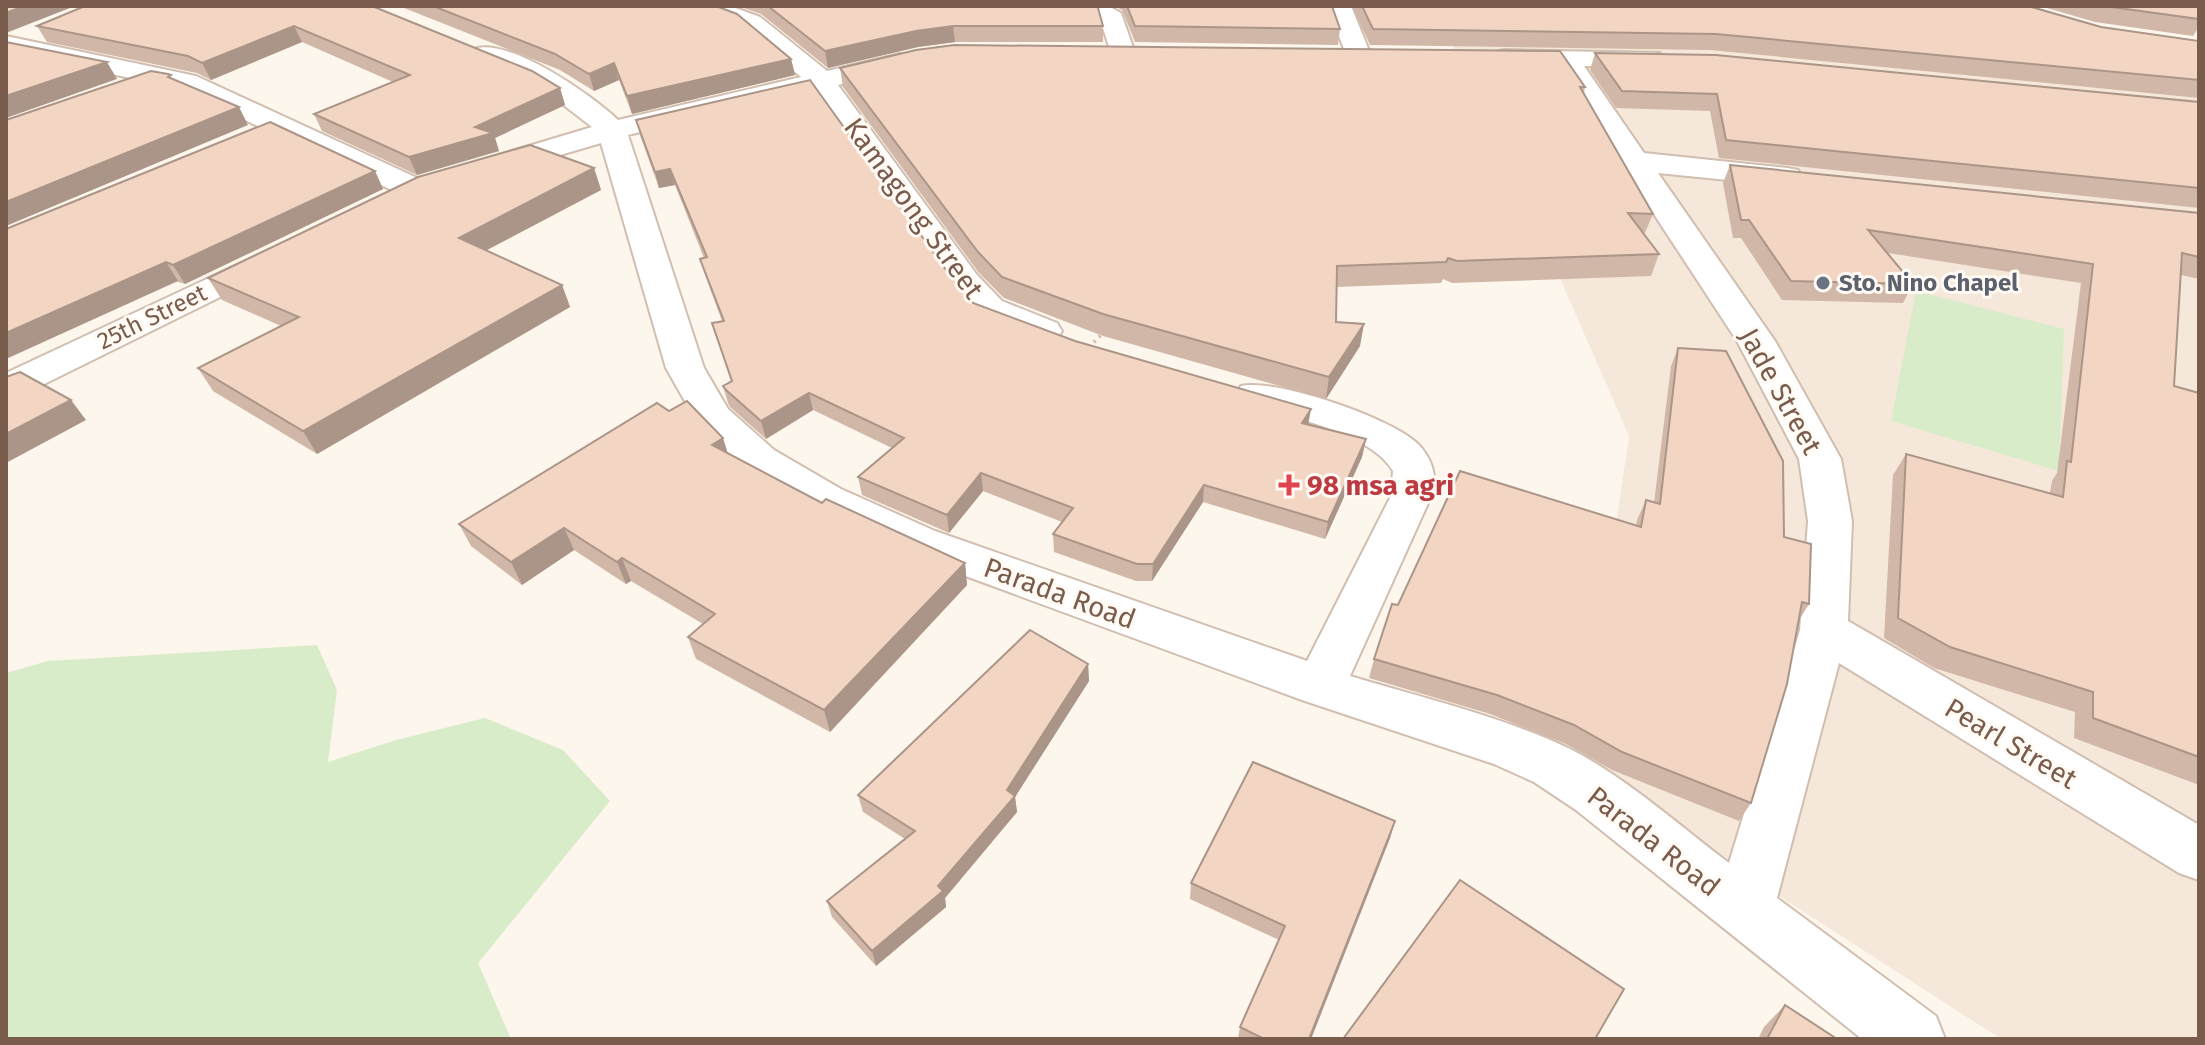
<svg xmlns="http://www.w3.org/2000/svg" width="2205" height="1045" viewBox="0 0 2205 1045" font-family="'Fira Sans',sans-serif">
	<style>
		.residential { fill: #f5e8da }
		.green { fill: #d8ecc9 }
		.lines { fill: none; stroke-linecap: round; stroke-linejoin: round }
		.minor-casing { stroke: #d1beb0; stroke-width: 4 }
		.path { stroke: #d9b8a5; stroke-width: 4; stroke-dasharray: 2 5; stroke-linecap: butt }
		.minor { fill: #fff; fill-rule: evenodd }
		.wall { fill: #d1b7a8 }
		.shaded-wall { fill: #aa9588 }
		.building { fill: #f3d5c3; stroke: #aa9588; stroke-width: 2 }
		.worship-dot { fill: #6b7280; stroke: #fffaf3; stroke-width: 3 }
		.health-dot { fill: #e0444e; stroke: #fffaf3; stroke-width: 3 }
		.labels { text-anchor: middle; stroke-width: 6; stroke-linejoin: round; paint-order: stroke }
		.far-worship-label { font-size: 24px; font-weight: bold; fill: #5b616d; stroke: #fffaf3; text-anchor: start }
		.far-street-label { font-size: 24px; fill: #7a5c4d; stroke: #fffaf3 }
		.street-label { font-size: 28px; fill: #7a5c4d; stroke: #fffaf3 }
		.health-label { font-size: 28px; font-weight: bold; fill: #be3a42; stroke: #fffaf3; text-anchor: start }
	</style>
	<rect width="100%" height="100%" fill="#fdf6ec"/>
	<polygon class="residential" points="1451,43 2199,52 2199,1039 2001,1039 1539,741 1610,565 1629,436 1523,194"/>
	<g class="green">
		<polygon points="1916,291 2064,329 2059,471 1891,421"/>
		<polygon points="317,645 337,690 328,762 396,740 485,718 563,750 610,801 478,963 511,1039 6,1039 6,673 48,661"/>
	</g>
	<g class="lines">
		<g class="minor-casing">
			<g id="minor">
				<path d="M695 6H730L760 17 827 71 900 54 909 56 913 62 909 68 838 85 977 275 1002 301 1057 323 1062 331 1057 339 1044 342 1031 339 976 317 953 289 814 90 628 135 704 368 728 409 774 450 841 489 935 531 1307 661 1391 496 1393 471C1370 431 1283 415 1241 404L1235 395 1241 386C1275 378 1395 419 1419 445 1431 458 1436 473 1434 490L1350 676C1423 698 1501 716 1570 749 1624 776 1681 827 1729 863L1800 630 1808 521 1799 459 1737 341 1557 66 1495 64 1491 58 1495 52 1504 50 1660 53 1664 59 1660 65 1651 67 1584 66 1644 153 1787 168 1798 170 1802 177 1798 184 1787 186 1658 173 1775 341 1841 459 1852 521 1848 621 2199 825V880L2179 873 1839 663 1777 898 1936 1016 1945 1039H1862L1576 810 1534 782 1494 764 1302 700 903 553 811 509 744 470 699 426 666 368 601 143 486 177 475 174 471 168 475 162 592 127 544 90 477 60 473 54 477 48C513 40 592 95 618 120L801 77 742 27 698 11Z"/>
				<polygon points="1077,6 1108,6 1121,13 1135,53 1131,59 1113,59 1101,22"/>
				<polygon points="1327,6 1351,6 1372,58 1368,64 1350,64"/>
				<polygon points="6,36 196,76 426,182 431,189 426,196 415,198 404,196 178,88 6,52"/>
				<polygon points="269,250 281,253 286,260 281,267 20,396 6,400 6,373"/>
			</g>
		</g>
		<polyline class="path" points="1089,347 1103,333"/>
		<use href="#minor" class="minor"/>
	</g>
	<g class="wall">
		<polygon points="372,6 560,88 565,105 495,138 499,151 417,175 322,131 314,114 393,82 302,42 211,80 197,73 47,42 37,26"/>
		<polygon points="399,6 716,6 791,59 795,75 632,114 619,80 594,91 560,70"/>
		<polygon points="738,6 1096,6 1103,26 1103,42 955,42 918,47 828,68 761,14"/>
		<polygon points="1114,6 1332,6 1340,29 1338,45 1135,42 1122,10"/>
		<polygon points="1352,6 2028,6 2101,27 2199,41 2199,98 1710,50 1370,45"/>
		<polygon points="2040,6 2199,6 2199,27 2193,36 2095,22"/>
		<polygon points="1595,53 2199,102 2199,208 1719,158 1710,111 1616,108 1590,70"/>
		<polygon points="840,68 1585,87 1584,93 1653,214 1644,235 1659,254 1651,276 1452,283 1443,279 1441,283 1337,287 1336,322 1360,346 1326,399 1103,336 1004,298 979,273 843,87"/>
		<polygon points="636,120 949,274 973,303 1075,341 1309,424 1366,439 1362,457 1325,539 1203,502 1152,581 1136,581 1054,552 1053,534 1062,522 983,491 949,533 862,495 858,477 892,448 813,410 766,439 730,407 728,403 723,386 731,381 712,323 722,321 705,275 700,259 704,258 675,185 659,188 640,135"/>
		<polygon points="1730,165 2199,213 2199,279 2181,275 2174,386 2199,393 2199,785 2074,738 2075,712 1934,668 1884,638 1893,475 1906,454 2050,493 2052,481 2057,473 2081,283 1888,253 1913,284 1903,303 1782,300 1741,238 1733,238 1723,183"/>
		<polygon points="594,168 601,190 486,250 562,285 570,307 317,454 213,391 198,368 281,326 222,300 208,278"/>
		<polygon points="375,171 383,189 185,284 6,229"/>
		<polygon points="1678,348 1784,537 1809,604 1798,622 1751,803 1739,821 1612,770 1566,744 1490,714 1369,678 1374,659 1398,605 1636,526 1637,520 1646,500 1654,503 1671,366"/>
		<polygon points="728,453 822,503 965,563 967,585 830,732 696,659 688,637 703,624 631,581 626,584 574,550 522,585 471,546 459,524"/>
		<polygon points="1088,664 1089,681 1015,797 1017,812 945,898 946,907 876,966 832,917 827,901 905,839 863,812 858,795"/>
		<polygon points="1395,821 1390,838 1311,1039 1238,1039 1240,1027 1279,940 1190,899 1191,883"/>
		<polygon points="1785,1005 1837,1039 1758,1039 1764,1027"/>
	</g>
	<g class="shaded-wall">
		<polygon points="24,6 75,6 6,33 6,13"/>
		<polygon points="294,26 302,42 211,80 202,63"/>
		<polygon points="953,26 955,42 918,47 828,68 825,51 916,31"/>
		<polygon points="791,59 795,75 632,114 627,96"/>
		<polygon points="107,62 117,79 6,118 6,96"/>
		<polygon points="614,63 619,80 594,91 589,74"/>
		<polygon points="560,88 565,105 495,138 499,151 417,175 409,157"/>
		<polygon points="239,107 248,125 6,226 6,202"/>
		<polygon points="594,168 601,190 468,260 459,238"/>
		<polygon points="670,169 675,185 659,188 655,172"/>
		<polygon points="375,171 383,189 185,284 173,265"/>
		<polygon points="166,262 178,281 6,359 6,333"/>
		<polygon points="562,285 570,307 317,454 303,431"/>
		<polygon points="1364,324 1360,346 1326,399 1329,377"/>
		<polygon points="809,393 813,410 766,439 761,421"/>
		<polygon points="71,400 86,420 6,463 6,434"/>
		<polygon points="1311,409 1308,426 1302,423"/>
		<polygon points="723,438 730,460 712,445"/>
		<polygon points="1366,439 1362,457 1325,539 1328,522"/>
		<polygon points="981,473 983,491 949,533 947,515"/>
		<polygon points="1204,485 1203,502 1152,581 1153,564"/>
		<polygon points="564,528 574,550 522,585 511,562"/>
		<polygon points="622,558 631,581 626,584 617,562"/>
		<polygon points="965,563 967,585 830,732 824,710"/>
		<polygon points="1088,664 1089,681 1015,797 1017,812 945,898 946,907 876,966 872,951 938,886 1007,790"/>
		<polygon points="1395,821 1390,838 1311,1039 1309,1039"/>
	</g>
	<g class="building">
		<polygon points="6,6 24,6 6,13"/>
		<polygon points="85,6 372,6 532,71 560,88 475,127 493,133 409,157 314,114 410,75 294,26 202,63 188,56 37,26"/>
		<polygon points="433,6 716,6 737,14 791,59 627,96 614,63 589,74 555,54"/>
		<polygon points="768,6 1096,6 1098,8 1103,26 953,26 916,31 825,51"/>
		<polygon points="1127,6 1332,6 1340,29 1135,26"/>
		<polygon points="1362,6 2028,6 2101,27 2199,41 2199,80 1716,34 1373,29"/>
		<polygon points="2104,6 2199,6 2199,19"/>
		<polygon points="6,42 107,62 6,96"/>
		<polygon points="954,45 1560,51 1585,87 1580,87 1653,214 1628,213 1659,254 1457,261 1448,258 1446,262 1337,266 1336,322 1364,324 1329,377 1103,314 1002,277 978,252 840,68 916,50"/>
		<polygon points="1595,53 1716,55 2199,102 2199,188 1726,140 1717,94 1622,91"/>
		<polygon points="151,71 168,74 171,75 168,77 239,107 6,202 6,120"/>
		<polygon points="810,80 949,274 973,303 1075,341 1311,409 1302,423 1366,439 1328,522 1204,485 1153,564 1137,564 1053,534 1073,508 981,473 947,515 858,477 904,438 809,393 761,421 726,390 723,386 732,381 712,323 724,321 700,259 707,257 670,169 655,172 636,120"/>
		<polygon points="270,122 375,171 173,265 166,262 6,333 6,229"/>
		<polygon points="530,145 594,168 459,238 562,285 303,431 198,368 299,317 208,278 418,177"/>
		<polygon points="1730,165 2199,213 2199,257 2182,253 2174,386 2199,393 2199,757 2093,718 2093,692 1950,647 1898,618 1906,454 2063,497 2067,461 2071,462 2093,264 1868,230 1913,284 1791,281 1749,220 1741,220"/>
		<polygon points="1678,348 1726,351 1783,461 1784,537 1811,544 1809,604 1802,602 1787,684 1751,803 1622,752 1574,725 1497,695 1374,659 1392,604 1398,605 1460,471 1641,527 1646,500 1660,504"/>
		<polygon points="20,372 71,400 6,434 6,377"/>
		<polygon points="687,401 723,438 712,445 822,503 826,499 965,563 824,710 688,637 715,614 622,558 617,562 564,528 511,562 459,524 657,403 669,411"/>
		<polygon points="1030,630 1088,664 1007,790 1015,796 938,886 943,891 872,951 827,901 915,831 858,795"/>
		<polygon points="1253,762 1395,821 1309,1039 1264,1039 1240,1027 1285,926 1191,883"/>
		<polygon points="1460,880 1624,989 1595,1039 1343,1039"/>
		<polygon points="1785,1005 1837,1039 1767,1039"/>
	</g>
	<circle class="worship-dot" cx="1823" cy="283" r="8"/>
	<path class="health-dot" d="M1285 473h8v8h8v8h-8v8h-8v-8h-8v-8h8z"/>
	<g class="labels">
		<g class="far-worship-label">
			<text x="1839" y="291">Sto. Nino Chapel</text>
		</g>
		<g class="far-street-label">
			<text transform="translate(152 317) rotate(-26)" y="8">25th Street</text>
		</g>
		<g class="street-label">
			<text transform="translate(914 208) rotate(54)" y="10">Kamagong Street</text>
			<text transform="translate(1781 391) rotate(61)" y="10">Jade Street</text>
			<text transform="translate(1060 593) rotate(20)" y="10">Parada Road</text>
			<text transform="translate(2011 743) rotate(31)" y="10">Pearl Street</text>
			<text transform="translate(1654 841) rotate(38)" y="10">Parada Road</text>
		</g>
		<g class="health-label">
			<text x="1307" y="495">98 msa agri</text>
		</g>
	</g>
	<rect width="2205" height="1045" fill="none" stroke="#7a5c4d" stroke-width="16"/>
</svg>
